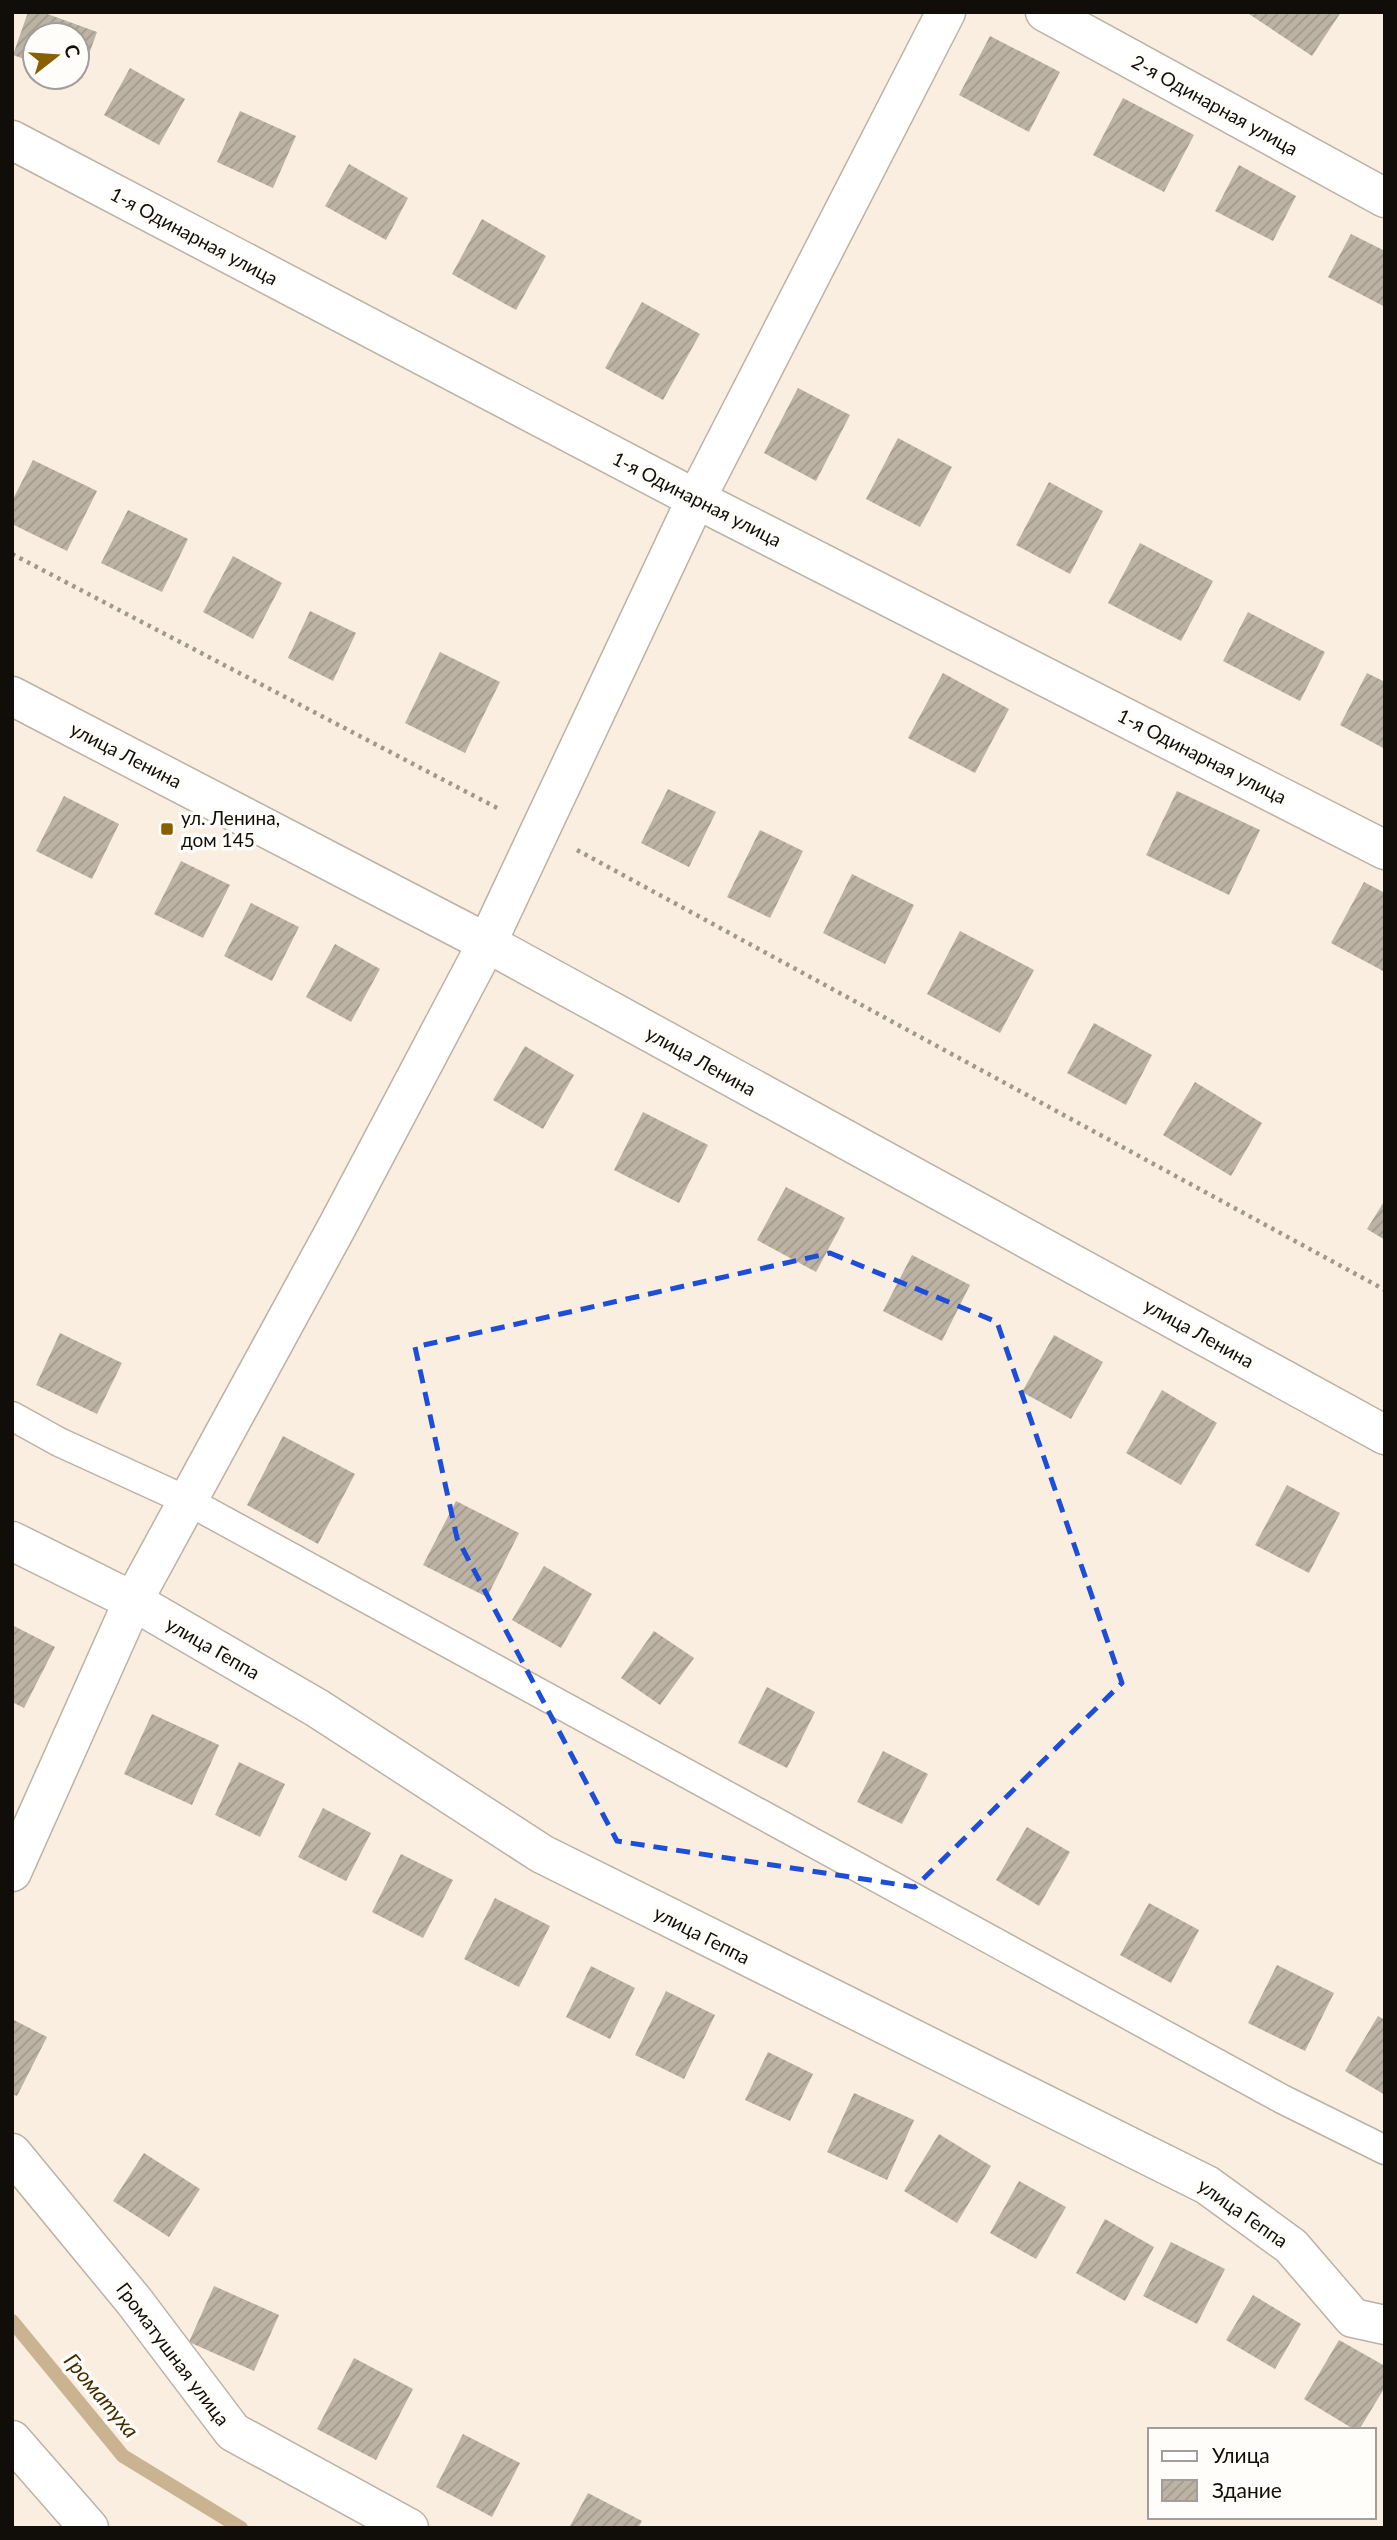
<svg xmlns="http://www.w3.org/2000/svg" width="1397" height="2540" viewBox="0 0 1397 2540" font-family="Lato,sans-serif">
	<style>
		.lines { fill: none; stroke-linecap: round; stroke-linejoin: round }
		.stream { stroke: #cab391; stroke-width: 14 }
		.building { fill: url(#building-hatch) }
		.lane-casing { stroke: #bcb2a4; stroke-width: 31 }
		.street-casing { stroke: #bcb2a4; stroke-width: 41 }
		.primary-casing { stroke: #bcb2a4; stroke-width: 41 }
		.path { stroke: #a0988d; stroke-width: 4.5; stroke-dasharray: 3.5 5; stroke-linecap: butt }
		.lane { stroke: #fff; stroke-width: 28 }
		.street { stroke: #fff; stroke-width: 38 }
		.primary { stroke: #fff; stroke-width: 38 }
		.marked { fill: none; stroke: #1d4ed8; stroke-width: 5; stroke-dasharray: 14 9; stroke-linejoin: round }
		.poi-dot { fill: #8a5f00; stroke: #fffdfa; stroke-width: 2.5 }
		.labels { text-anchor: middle; stroke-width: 7; stroke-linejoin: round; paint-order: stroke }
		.street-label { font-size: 19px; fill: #110e09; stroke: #fffdfa }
		.poi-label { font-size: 19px; fill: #110e09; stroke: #fffdfa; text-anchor: start }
		.water-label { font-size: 21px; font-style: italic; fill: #442c00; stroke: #fffdfa }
	</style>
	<defs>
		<pattern id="building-hatch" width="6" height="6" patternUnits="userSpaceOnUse" patternTransform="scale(1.75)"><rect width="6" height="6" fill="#bdb3a5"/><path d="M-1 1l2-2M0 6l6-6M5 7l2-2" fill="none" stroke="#a1998d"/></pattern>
	</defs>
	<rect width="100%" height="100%" fill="#f9eedf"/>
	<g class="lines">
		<polyline class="stream" points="12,2321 123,2456 241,2528"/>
	</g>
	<g class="building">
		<polygon points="28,12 42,12 97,32 80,79 77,77 77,35 35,35 35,63 13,55"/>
		<polygon points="1246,12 1341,12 1312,56"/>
		<polygon points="990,36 1060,72 1029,132 959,95"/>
		<polygon points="130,68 185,99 159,145 104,115"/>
		<polygon points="1123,98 1194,135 1164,192 1093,155"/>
		<polygon points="240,111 296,136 273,188 217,162"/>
		<polygon points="349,164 408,198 386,240 325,206"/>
		<polygon points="1239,165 1296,196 1273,241 1215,211"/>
		<polygon points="482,219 546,256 516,310 452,274"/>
		<polygon points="1351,234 1385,251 1385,307 1328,277"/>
		<polygon points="642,302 700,334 663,400 605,368"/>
		<polygon points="798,388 850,415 816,481 764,453"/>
		<polygon points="898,438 952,467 920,527 866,499"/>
		<polygon points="33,460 97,491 67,551 12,524 12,501"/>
		<polygon points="1049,482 1103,511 1070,574 1016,545"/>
		<polygon points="128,510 188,539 162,592 101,563"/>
		<polygon points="1140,543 1213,581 1181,641 1108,603"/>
		<polygon points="233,556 282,583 253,639 203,612"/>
		<polygon points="310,611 356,633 333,681 288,658"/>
		<polygon points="1248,612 1325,652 1300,701 1223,661"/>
		<polygon points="440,652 500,682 465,753 405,723"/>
		<polygon points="943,673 1009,709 975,773 908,738"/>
		<polygon points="1367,673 1385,682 1385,749 1340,725"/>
		<polygon points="668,789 716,812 689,867 641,843"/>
		<polygon points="1177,791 1260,830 1229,895 1146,855"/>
		<polygon points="64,796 119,824 92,879 36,851"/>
		<polygon points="760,830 803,851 770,918 727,897"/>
		<polygon points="181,861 230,885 203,938 154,914"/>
		<polygon points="852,874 914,905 885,964 823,933"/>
		<polygon points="1364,882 1385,893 1385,972 1331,943"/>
		<polygon points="251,903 299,927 272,981 224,956"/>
		<polygon points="960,931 1034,970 1000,1033 927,994"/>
		<polygon points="335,944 380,969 351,1022 306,997"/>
		<polygon points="1094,1023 1152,1055 1126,1105 1067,1073"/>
		<polygon points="525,1046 574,1075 543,1129 493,1100"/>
		<polygon points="1195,1082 1262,1123 1231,1176 1163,1135"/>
		<polygon points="643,1112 708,1145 679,1203 614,1170"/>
		<polygon points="786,1187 845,1218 816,1272 757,1240"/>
		<polygon points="1385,1200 1385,1240 1367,1229"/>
		<polygon points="912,1255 970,1285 942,1341 883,1311"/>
		<polygon points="60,1333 122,1363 97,1414 36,1385"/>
		<polygon points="1054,1335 1103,1362 1071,1419 1022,1392"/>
		<polygon points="1162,1390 1217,1423 1181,1485 1126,1453"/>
		<polygon points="283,1436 355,1474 318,1544 247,1505"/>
		<polygon points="1287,1485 1340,1513 1309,1573 1255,1545"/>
		<polygon points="456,1501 519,1533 487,1597 423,1565"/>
		<polygon points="544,1566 592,1594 561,1648 512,1620"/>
		<polygon points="12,1625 55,1647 24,1708 12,1702"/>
		<polygon points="654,1631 694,1658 660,1705 621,1678"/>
		<polygon points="767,1687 815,1712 787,1768 738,1743"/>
		<polygon points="152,1714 219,1745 192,1805 124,1774"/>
		<polygon points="883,1751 928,1774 902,1824 857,1802"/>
		<polygon points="239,1762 285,1784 260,1837 215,1815"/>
		<polygon points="323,1808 371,1833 346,1881 298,1857"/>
		<polygon points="1027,1827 1070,1852 1039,1906 996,1880"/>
		<polygon points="401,1854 453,1880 423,1938 372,1912"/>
		<polygon points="495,1898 550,1926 519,1987 464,1959"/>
		<polygon points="1149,1903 1199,1930 1171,1983 1120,1955"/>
		<polygon points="1277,1965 1334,1993 1305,2051 1248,2023"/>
		<polygon points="591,1966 635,1988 610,2039 566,2017"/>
		<polygon points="666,1991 715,2015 684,2079 635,2055"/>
		<polygon points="1378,2016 1385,2020 1385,2095 1345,2071"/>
		<polygon points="12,2019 47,2037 17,2096 12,2094"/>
		<polygon points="768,2052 813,2074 790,2121 745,2100"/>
		<polygon points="854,2093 914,2120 887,2180 827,2152"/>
		<polygon points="939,2134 991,2166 957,2223 904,2191"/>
		<polygon points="144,2153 200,2189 169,2237 113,2201"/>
		<polygon points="1019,2181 1066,2207 1036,2259 990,2233"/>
		<polygon points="1105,2219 1154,2247 1125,2301 1076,2273"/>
		<polygon points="1171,2242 1225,2269 1197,2324 1143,2296"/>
		<polygon points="214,2286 279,2315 254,2371 189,2342"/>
		<polygon points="1253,2295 1301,2324 1275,2369 1226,2340"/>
		<polygon points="1339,2340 1385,2366 1385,2387 1359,2430 1355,2430 1304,2399"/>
		<polygon points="354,2358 413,2389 376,2460 317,2429"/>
		<polygon points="463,2434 520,2463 492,2517 436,2487"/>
		<polygon points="588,2493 642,2521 638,2528 569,2528"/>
	</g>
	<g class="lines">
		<g class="lane-casing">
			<polyline id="lane" points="12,1416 59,1442 188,1501 1282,2099 1385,2150"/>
		</g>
		<g class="street-casing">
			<g id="street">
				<polyline points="1045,12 1385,198"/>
				<polyline points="12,140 696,499 1385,850"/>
				<polyline points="12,1541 133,1601 317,1708 542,1854 1207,2185 1291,2246 1353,2318 1385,2325"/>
				<polyline points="12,1872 133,1601 338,1225 487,943 696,499 946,12"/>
				<polyline points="12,2153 134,2301 233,2432 409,2528"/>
				<polyline points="12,2440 89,2528"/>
			</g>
		</g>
		<g class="primary-casing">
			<polyline id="primary" points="12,696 487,943 1385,1435"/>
		</g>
		<g class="path">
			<polyline points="12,554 501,810"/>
			<polyline points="577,850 1385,1290"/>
		</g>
		<use href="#lane" class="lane"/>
		<use href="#street" class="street"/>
		<use href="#primary" class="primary"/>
	</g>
	<path class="marked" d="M830 1253 997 1322 1122 1683 915 1887 617 1841 457 1538 415 1347Z"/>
	<rect class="poi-dot" x="160" y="822" width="14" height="14" rx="3.5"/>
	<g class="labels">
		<g class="street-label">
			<text transform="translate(1215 105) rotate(29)" y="7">2-я Одинарная улица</text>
			<text transform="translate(194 236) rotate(28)" y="7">1-я Одинарная улица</text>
			<text transform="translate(697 499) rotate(27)" y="7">1-я Одинарная улица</text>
			<text transform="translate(126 755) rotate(27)" y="7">улица Ленина</text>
			<text transform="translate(1202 756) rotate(27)" y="7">1-я Одинарная улица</text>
			<text transform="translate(701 1061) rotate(29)" y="7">улица Ленина</text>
			<text transform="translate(1199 1333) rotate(29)" y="7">улица Ленина</text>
			<text transform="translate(213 1648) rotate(30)" y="7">улица Геппа</text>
			<text transform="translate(702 1935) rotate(27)" y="7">улица Геппа</text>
			<text transform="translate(1243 2213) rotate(35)" y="7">улица Геппа</text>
			<text transform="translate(173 2354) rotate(53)" y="7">Громатушная улица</text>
		</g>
		<g class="poi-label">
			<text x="181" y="825">ул. Ленина,<tspan x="181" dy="22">дом 145</tspan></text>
		</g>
		<g class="water-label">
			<text transform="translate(101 2396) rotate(50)" y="7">Громатуха</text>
		</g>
	</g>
	<rect width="1397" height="2540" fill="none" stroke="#110e09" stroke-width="28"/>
	<rect x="1148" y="2428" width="228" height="91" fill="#fffdfa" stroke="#a09d9a" stroke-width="2"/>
	<rect x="1162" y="2451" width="35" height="10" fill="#ffffff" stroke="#a09d9a" stroke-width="2"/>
	<text x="1212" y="2463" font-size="21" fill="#110e09">Улица</text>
	<rect x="1162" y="2480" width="35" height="21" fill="url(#building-hatch)" stroke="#a09d9a" stroke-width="2"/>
	<text x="1212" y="2498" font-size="21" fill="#110e09">Здание</text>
	<g transform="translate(56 56) rotate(73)"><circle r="33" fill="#fffdfa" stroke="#a09d9a" stroke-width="2"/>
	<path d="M0-5L12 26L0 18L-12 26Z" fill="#8a5f00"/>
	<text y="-10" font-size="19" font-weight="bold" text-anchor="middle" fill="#110e09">С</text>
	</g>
</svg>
